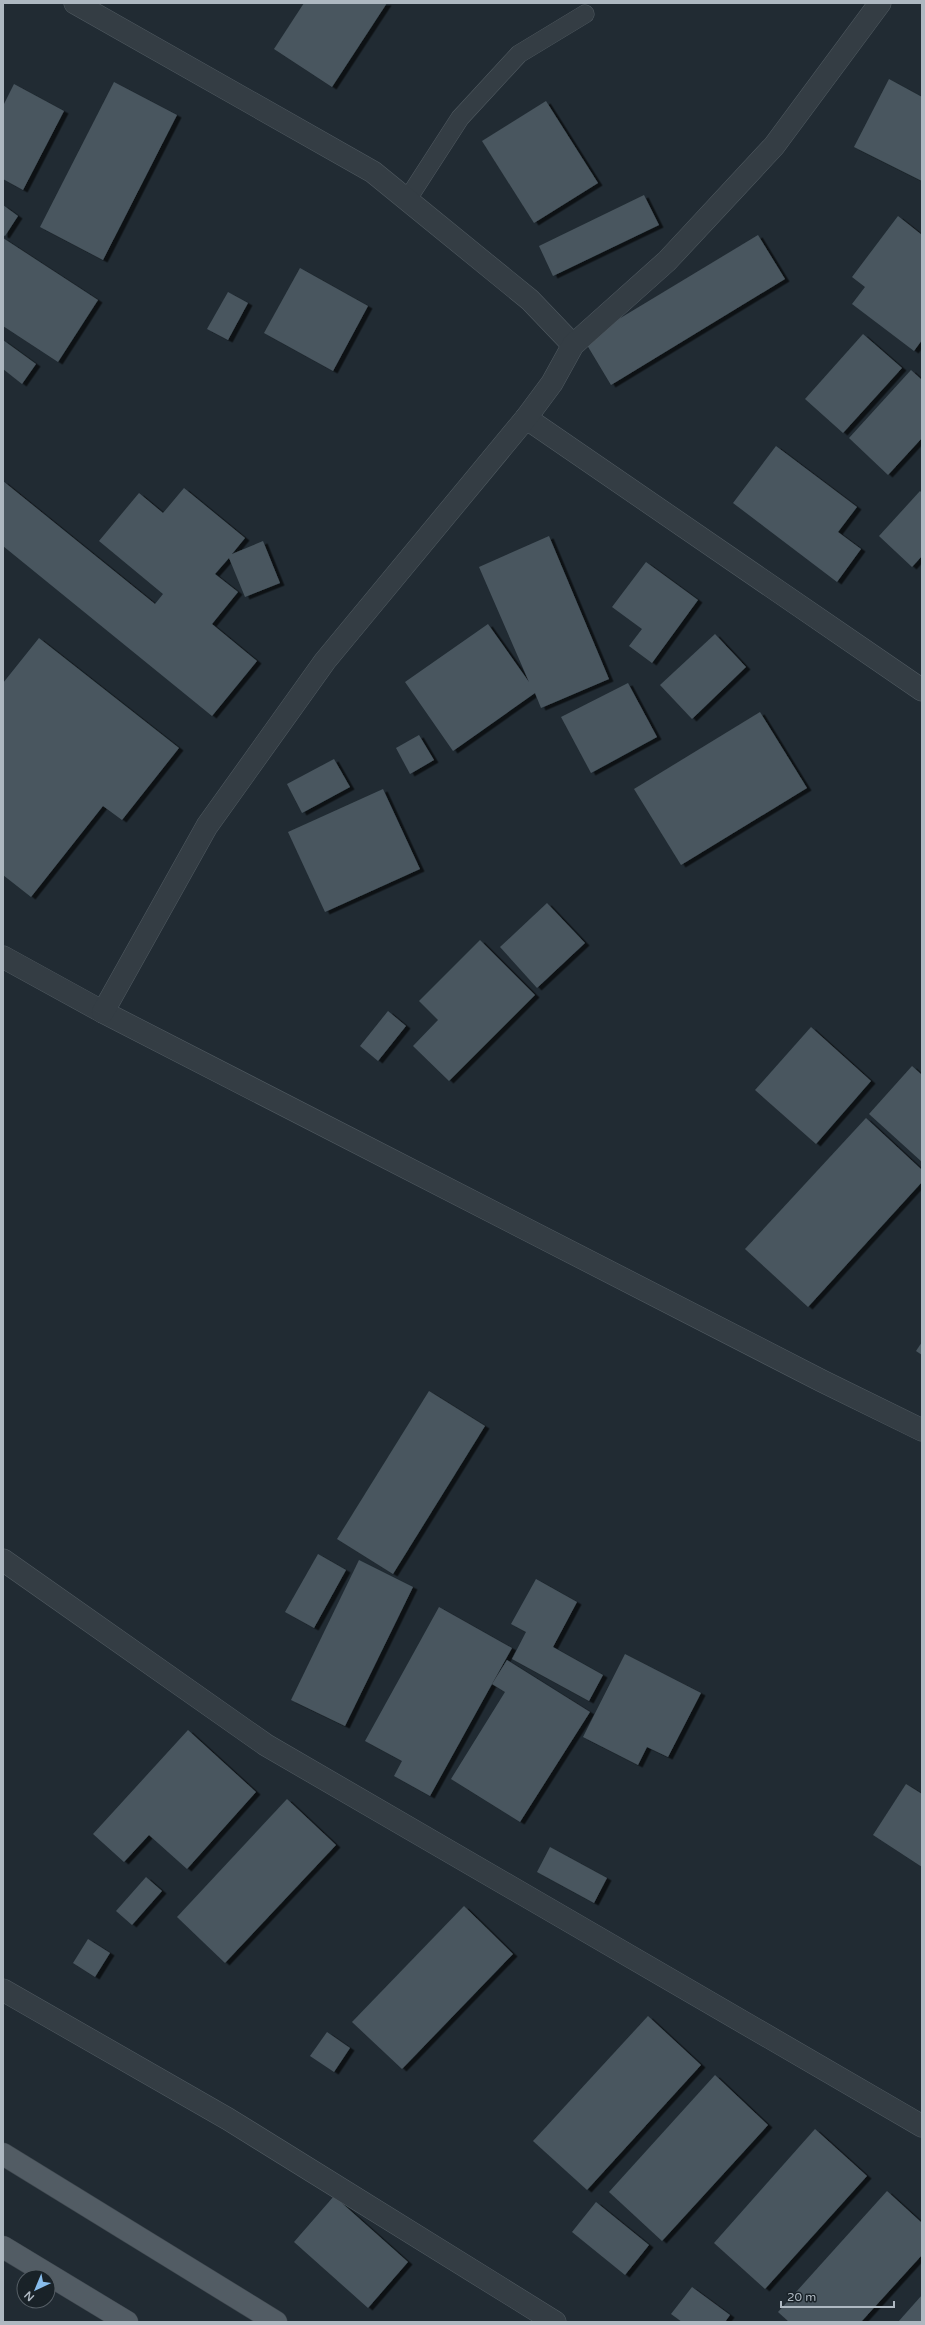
<svg xmlns="http://www.w3.org/2000/svg" width="925" height="2325" viewBox="0 0 925 2325" font-family="'Varela Round',sans-serif">
	<style>
		.building { fill: #49565f; filter: url(#shadow) }
		.lines { fill: none; stroke-linecap: round; stroke-linejoin: round }
		.service-casing { stroke: #515b62; stroke-width: 19 }
		.minor-casing { stroke: #515b62; stroke-width: 23 }
		.primary-casing { stroke: #3d464d; stroke-width: 23 }
		.service { stroke: #343d44; stroke-width: 18 }
		.minor { stroke: #343d44; stroke-width: 22 }
		.primary { stroke: #525c64; stroke-width: 22 }
	</style>
	<defs>
		<filter id="shadow"><feDropShadow dx="4.5" dy="2.5" stdDeviation="0" flood-color="#0009"/></filter>
	</defs>
	<rect width="100%" height="100%" fill="#212b33"/>
	<g class="building">
		<polygon points="304,3 387,3 332,87 274,49"/>
		<polygon points="889,79 922,97 922,181 854,147"/>
		<polygon points="114,82 177,115 103,260 40,227"/>
		<polygon points="14,84 64,111 23,190 3,179 3,106"/>
		<polygon points="546,101 598,183 534,223 482,141"/>
		<polygon points="644,195 659,225 553,276 539,246"/>
		<polygon points="3,205 18,216 5,236 3,235"/>
		<polygon points="898,216 922,235 922,340 914,351 852,304 865,287 852,277"/>
		<polygon points="758,235 785,279 611,385 584,340"/>
		<polygon points="3,238 98,300 58,362 3,326"/>
		<polygon points="300,268 368,306 333,371 264,333"/>
		<polygon points="228,292 248,303 228,340 207,329"/>
		<polygon points="863,334 902,368 843,433 805,399"/>
		<polygon points="3,340 36,364 22,384 3,369"/>
		<polygon points="911,370 922,380 922,438 888,475 849,438"/>
		<polygon points="776,446 857,507 838,532 861,549 837,582 733,503"/>
		<polygon points="3,481 155,604 163,594 99,541 139,493 163,513 184,488 245,538 232,554 263,541 280,583 245,597 229,558 215,574 238,592 212,624 257,661 212,716 3,546"/>
		<polygon points="920,491 922,493 922,556 912,567 879,536"/>
		<polygon points="549,536 609,679 541,708 535,693 453,751 405,682 488,624 529,682 479,567"/>
		<polygon points="646,562 698,600 652,663 629,646 642,629 612,607"/>
		<polygon points="715,634 746,667 692,719 660,685"/>
		<polygon points="39,638 179,748 122,820 103,806 31,897 3,875 3,683"/>
		<polygon points="628,683 657,737 591,773 561,717"/>
		<polygon points="760,712 807,788 681,865 634,789"/>
		<polygon points="419,735 434,760 410,774 396,748"/>
		<polygon points="334,759 350,787 302,813 287,784"/>
		<polygon points="383,789 420,869 325,912 288,832"/>
		<polygon points="547,903 585,943 537,988 500,947"/>
		<polygon points="480,940 535,995 449,1081 413,1046 438,1020 419,1001"/>
		<polygon points="388,1011 406,1026 378,1061 360,1046"/>
		<polygon points="811,1027 871,1081 816,1144 755,1090"/>
		<polygon points="912,1066 922,1075 922,1162 869,1114"/>
		<polygon points="866,1118 922,1170 922,1182 808,1307 745,1249"/>
		<polygon points="922,1342 922,1355 916,1351"/>
		<polygon points="429,1391 485,1426 393,1574 337,1539"/>
		<polygon points="318,1554 346,1570 314,1628 285,1612"/>
		<polygon points="359,1560 413,1587 345,1726 291,1700"/>
		<polygon points="536,1579 577,1602 553,1647 603,1675 589,1701 512,1659 526,1632 511,1624"/>
		<polygon points="439,1607 512,1648 430,1796 394,1776 402,1761 365,1741"/>
		<polygon points="625,1654 701,1693 668,1757 647,1747 638,1765 583,1737"/>
		<polygon points="507,1660 590,1712 520,1822 451,1779 505,1692 492,1684"/>
		<polygon points="188,1730 256,1792 187,1869 149,1835 124,1862 93,1834"/>
		<polygon points="906,1784 922,1794 922,1867 873,1835"/>
		<polygon points="287,1799 336,1845 225,1963 177,1917"/>
		<polygon points="550,1847 607,1878 594,1903 537,1872"/>
		<polygon points="146,1877 162,1891 132,1925 116,1911"/>
		<polygon points="464,1906 513,1954 402,2069 352,2022"/>
		<polygon points="88,1939 110,1953 95,1977 73,1963"/>
		<polygon points="648,2016 701,2065 587,2190 533,2141"/>
		<polygon points="327,2032 350,2048 334,2072 310,2056"/>
		<polygon points="715,2075 768,2125 662,2241 609,2192"/>
		<polygon points="815,2129 867,2176 765,2289 714,2243"/>
		<polygon points="887,2191 922,2223 922,2255 861,2322 789,2322 778,2312"/>
		<polygon points="334,2196 408,2262 368,2308 294,2242"/>
		<polygon points="596,2202 649,2245 625,2275 572,2232"/>
		<polygon points="692,2287 730,2315 725,2322 682,2322 671,2314"/>
		<polygon points="922,2295 922,2322 898,2322"/>
	</g>
	<g class="lines">
		<g class="service-casing">
			<polyline id="service" points="407,200 460,118 519,54 585,14"/>
		</g>
		<g class="minor-casing">
			<g id="minor">
				<polyline points="75,3 373,172 530,300 573,345"/>
				<polyline points="526,418 922,690"/>
				<polyline points="3,957 103,1012 822,1381 922,1430"/>
				<polyline points="103,1012 207,826 325,661 526,418 552,383 573,345 667,261 774,146 880,3"/>
				<polyline points="3,1560 266,1745 922,2126"/>
				<polyline points="3,1990 228,2119 555,2322"/>
			</g>
		</g>
		<g class="primary-casing">
			<g id="primary">
				<polyline points="3,2154 276,2322"/>
				<polyline points="3,2247 127,2322"/>
			</g>
		</g>
		<use href="#service" class="service"/>
		<use href="#minor" class="minor"/>
		<use href="#primary" class="primary"/>
	</g>
	<rect width="925" height="2325" fill="none" stroke="#aeb8c1" stroke-width="8"/>
	<g transform="translate(36 2289) rotate(224)"><circle r="19" fill="#192228" stroke="#555e65"/>
	<path d="M0-3L7 15L0 10L-7 15Z" fill="#88bdec"/>
	<text y="-6" font-size="11" font-weight="bold" text-anchor="middle" fill="#aeb8c1">N</text>
	</g>
	<path d="M781 2301v6h113v-6" fill="none" stroke="#aeb8c1" stroke-width="2"/>
	<text x="787" y="2301" font-size="12" fill="#aeb8c1" stroke="#192228" stroke-width="3" paint-order="stroke">20 m</text>
</svg>
